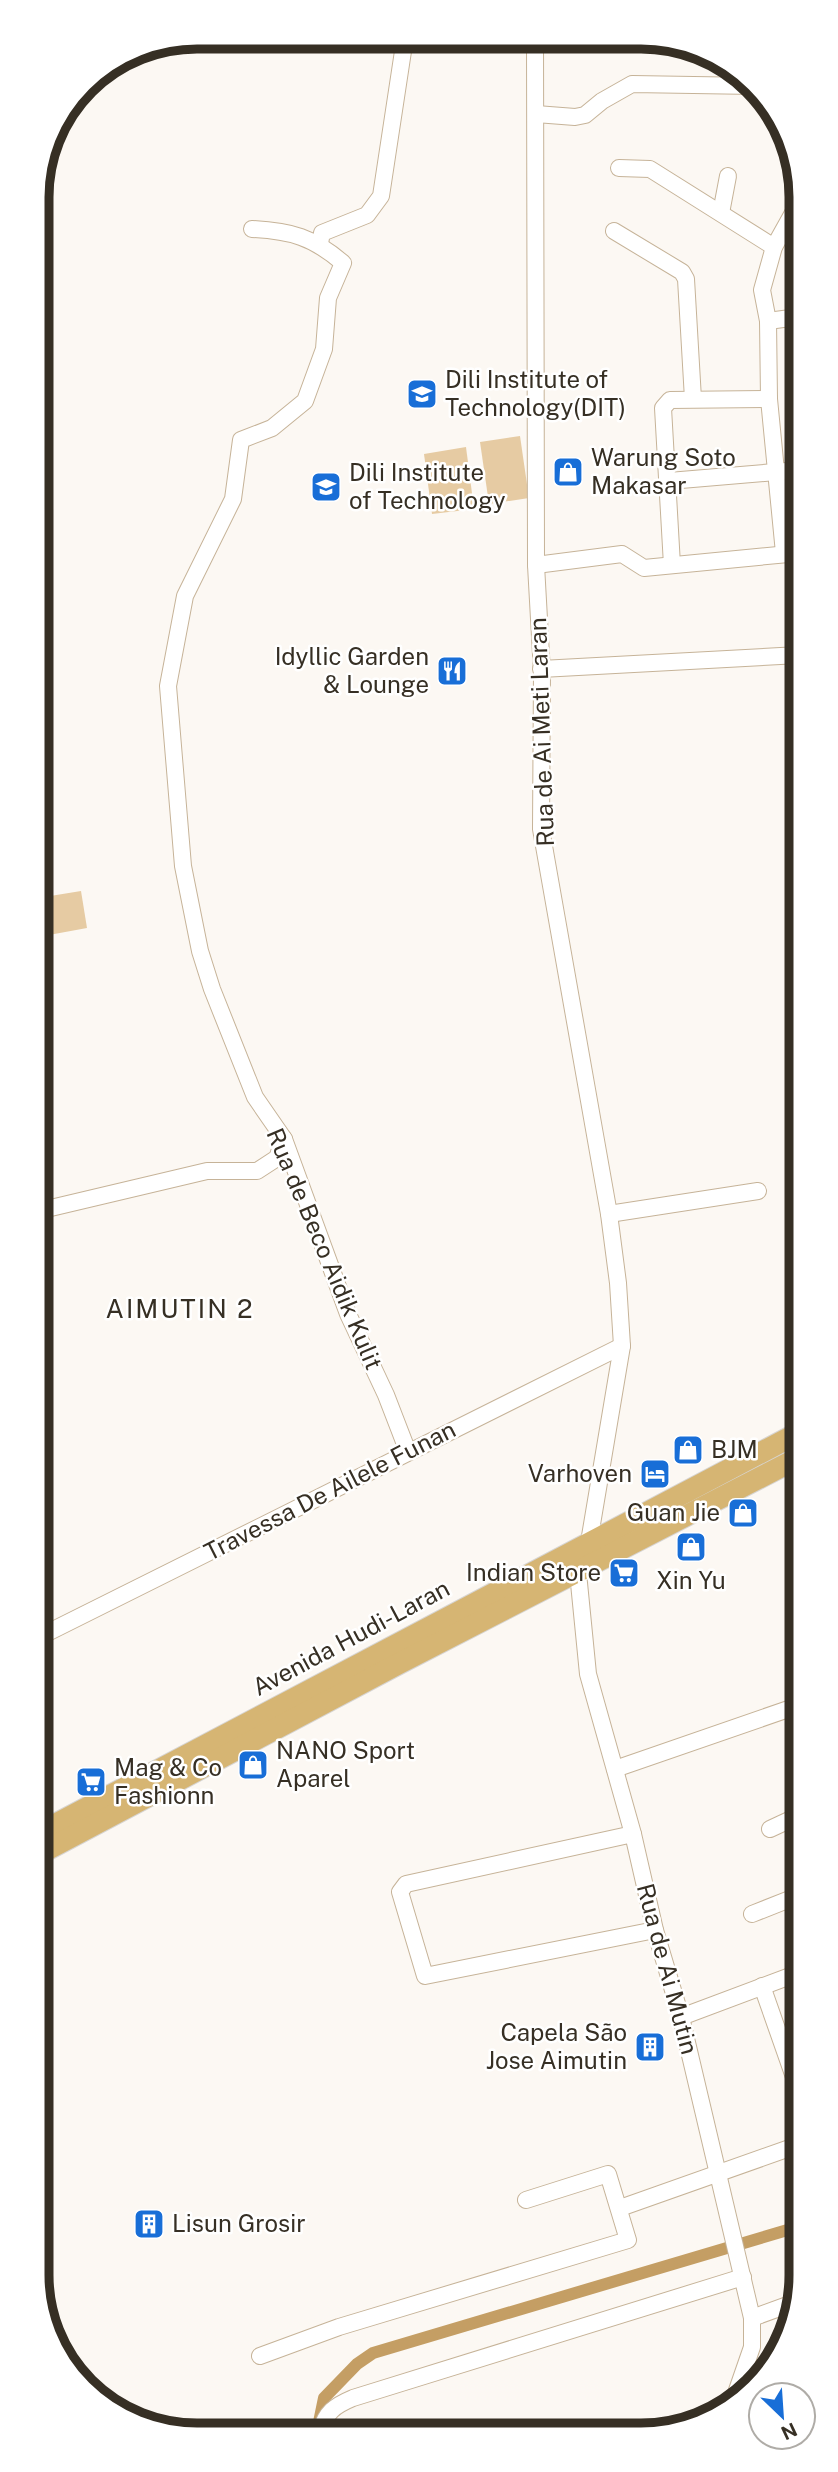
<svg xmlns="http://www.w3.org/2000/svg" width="838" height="2472" viewBox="0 0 838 2472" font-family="'Public Sans',sans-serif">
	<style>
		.green { fill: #e6cba3 }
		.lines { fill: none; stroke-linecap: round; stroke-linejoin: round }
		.canal { stroke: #c49e64; stroke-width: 12 }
		.minor-casing { stroke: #c6b398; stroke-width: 18 }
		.major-casing { stroke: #d7d5d3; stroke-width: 23 }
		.minor { stroke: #fff; stroke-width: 16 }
		.major { stroke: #d6b573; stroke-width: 21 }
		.labels { text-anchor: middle; stroke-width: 5; stroke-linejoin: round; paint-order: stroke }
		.poi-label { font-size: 24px; fill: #362f24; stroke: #fff; text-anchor: start }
		.street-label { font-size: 24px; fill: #362f24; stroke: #fff }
		.neighbourhood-label { font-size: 26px; letter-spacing: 2px; fill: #362f24; stroke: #fff }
		.rim { fill: none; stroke: #362f24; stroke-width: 9 }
	</style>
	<rect width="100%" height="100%" fill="#fcf8f3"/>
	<g class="green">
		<polygon points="520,436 529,498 489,504 480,442"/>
		<polygon points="466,447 474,509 432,514 424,454"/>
		<polygon points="81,891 87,928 38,937 38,898"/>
	</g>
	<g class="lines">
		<polyline class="canal" points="318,2427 324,2398 357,2364 373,2353 801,2226"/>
		<g class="minor-casing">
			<g id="minor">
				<polyline points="535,39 536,565 542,673 541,829 609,1214 618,1283 622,1346 589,1542 578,1573 588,1674 633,1834 655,1930 681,2017 752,2318 752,2347 735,2396"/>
				<polyline points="536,114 575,117 585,115 602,101 632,84 755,86"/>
				<polyline points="619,168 650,169 774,247"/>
				<polyline points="721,213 728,176"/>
				<path d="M252 229C291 231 313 237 343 263L328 298 324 349 305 401 272 428 241 440 233 499 185 596 168 686 183 866 200 951 212 989 255 1097 284 1139 348 1314 386 1395 408 1452"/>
				<polyline points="614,231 682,272 686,279 693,399"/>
				<polyline points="320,243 322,233 367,215 381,196 405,38"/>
				<polyline points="768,321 798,317"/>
				<polyline points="669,481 799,470"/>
				<polyline points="784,553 769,399 768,321 762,290 774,247 798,204"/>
				<polyline points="536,565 622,554 644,568 799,553"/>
				<polyline points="672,565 663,408 670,400 769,399"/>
				<polyline points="541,669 799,655"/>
				<polyline points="38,1211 207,1171 257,1171 277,1158 284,1139"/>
				<polyline points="609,1214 758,1191"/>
				<polyline points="39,1637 622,1346"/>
				<polyline points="615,1769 800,1705"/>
				<polyline points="770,1829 800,1815"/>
				<polyline points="633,1834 406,1884 400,1892 425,1976 655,1930"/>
				<polyline points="752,1914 800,1895"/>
				<polyline points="762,1986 801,2097"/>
				<polyline points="681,2017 801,1972"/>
				<polyline points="620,2208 801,2144"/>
				<polyline points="40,2294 45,2316"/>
				<polyline points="752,2318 793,2303"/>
				<polyline points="260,2356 339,2327 628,2240 608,2174 526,2200"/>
				<path d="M320 2432C326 2412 334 2406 353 2398L743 2277"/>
				<polyline points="483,2432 484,2429"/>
			</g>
		</g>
		<g class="major-casing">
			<g id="major">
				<polyline points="39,1833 800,1432"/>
				<polyline points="39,1854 400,1663 800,1457"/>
			</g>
		</g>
		<use href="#minor" class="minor"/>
		<use href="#major" class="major"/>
	</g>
	<defs>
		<g id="university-square" transform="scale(1.575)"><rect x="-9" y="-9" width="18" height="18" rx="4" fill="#186ed7" stroke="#fff"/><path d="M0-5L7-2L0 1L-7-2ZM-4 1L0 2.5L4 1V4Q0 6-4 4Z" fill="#fff"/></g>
		<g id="shop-square" transform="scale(1.575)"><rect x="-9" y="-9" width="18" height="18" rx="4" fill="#186ed7" stroke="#fff"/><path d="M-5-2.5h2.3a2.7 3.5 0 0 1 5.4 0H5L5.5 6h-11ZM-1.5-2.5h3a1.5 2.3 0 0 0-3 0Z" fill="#fff"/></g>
		<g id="restaurant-square" transform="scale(1.575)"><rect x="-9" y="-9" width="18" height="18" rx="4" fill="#186ed7" stroke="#fff"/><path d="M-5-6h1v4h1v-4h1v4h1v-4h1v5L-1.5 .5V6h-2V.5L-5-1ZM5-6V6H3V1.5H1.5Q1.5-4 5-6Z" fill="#fff"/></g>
		<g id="hotel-square" transform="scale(1.575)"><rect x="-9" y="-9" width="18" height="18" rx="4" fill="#186ed7" stroke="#fff"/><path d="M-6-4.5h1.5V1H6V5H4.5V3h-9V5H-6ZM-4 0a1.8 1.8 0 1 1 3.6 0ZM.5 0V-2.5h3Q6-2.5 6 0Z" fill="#fff"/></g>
		<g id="supermarket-square" transform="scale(1.575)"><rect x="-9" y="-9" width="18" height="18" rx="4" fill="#186ed7" stroke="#fff"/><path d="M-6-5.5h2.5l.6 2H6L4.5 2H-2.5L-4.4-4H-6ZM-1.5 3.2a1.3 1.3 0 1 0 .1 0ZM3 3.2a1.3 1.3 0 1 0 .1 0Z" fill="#fff"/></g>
		<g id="building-square" transform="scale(1.575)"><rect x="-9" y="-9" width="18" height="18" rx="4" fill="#186ed7" stroke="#fff"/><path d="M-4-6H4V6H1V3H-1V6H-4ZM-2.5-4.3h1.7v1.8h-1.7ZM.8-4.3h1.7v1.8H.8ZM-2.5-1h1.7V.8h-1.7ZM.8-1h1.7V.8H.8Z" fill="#fff"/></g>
	</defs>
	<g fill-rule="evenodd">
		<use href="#university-square" x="422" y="394"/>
		<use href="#shop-square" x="568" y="472"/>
		<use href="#university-square" x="326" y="487"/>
		<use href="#restaurant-square" x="452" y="671"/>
		<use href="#shop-square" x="688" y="1450"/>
		<use href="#hotel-square" x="655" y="1474"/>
		<use href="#shop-square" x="743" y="1513"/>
		<use href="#shop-square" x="691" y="1547"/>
		<use href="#supermarket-square" x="624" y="1573"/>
		<use href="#shop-square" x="253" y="1765"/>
		<use href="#supermarket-square" x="91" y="1782"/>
		<use href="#building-square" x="650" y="2047"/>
		<use href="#building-square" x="149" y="2224"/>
	</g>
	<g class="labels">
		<g class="poi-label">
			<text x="445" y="388">Dili Institute of<tspan x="445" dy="28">Technology(DIT)</tspan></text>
			<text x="591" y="466">Warung Soto<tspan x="591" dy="28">Makasar</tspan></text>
			<text x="349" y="481">Dili Institute<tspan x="349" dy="28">of Technology</tspan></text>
			<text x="429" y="665" text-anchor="end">Idyllic Garden<tspan x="429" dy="28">&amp; Lounge</tspan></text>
			<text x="711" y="1458">BJM</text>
			<text x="632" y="1482" text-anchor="end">Varhoven</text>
			<text x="720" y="1521" text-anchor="end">Guan Jie</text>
			<text x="601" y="1581" text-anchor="end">Indian Store</text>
			<text x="691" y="1589" text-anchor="middle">Xin Yu</text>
			<text x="276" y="1759">NANO Sport<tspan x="276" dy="28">Aparel</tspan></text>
			<text x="114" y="1776">Mag &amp; Co<tspan x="114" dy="28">Fashionn</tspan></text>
			<text x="627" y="2041" text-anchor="end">Capela São<tspan x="627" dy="28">Jose Aimutin</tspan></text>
			<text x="172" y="2232">Lisun Grosir</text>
		</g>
		<g class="street-label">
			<text transform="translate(542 732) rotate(-92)" y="8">Rua de Ai Meti Laran</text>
			<text transform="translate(324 1249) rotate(67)" y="8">Rua de Beco Aidik Kulit</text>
			<text transform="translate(330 1491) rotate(-27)" y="8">Travessa De Ailele Funan</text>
			<text transform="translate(351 1638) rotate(-28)" y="8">Avenida Hudi-Laran</text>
			<text transform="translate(667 1969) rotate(75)" y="8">Rua de Ai Mutin</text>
		</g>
		<g class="neighbourhood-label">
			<text x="180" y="1318">AIMUTIN 2</text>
		</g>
	</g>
	<path d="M0 0H838V2472H0ZM197 49H641A148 148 0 0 1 789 197V2275A148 148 0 0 1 641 2423H197A148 148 0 0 1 49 2275V197A148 148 0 0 1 197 49Z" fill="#fff" fill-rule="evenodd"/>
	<path class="rim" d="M197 49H641A148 148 0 0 1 789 197V2275A148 148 0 0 1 641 2423H197A148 148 0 0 1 49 2275V197A148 148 0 0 1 197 49Z"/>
	<g transform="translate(782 2416) rotate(155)"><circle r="33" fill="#ffffff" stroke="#afaca7" stroke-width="2"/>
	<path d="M0-5L12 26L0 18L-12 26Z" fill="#186ed7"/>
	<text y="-10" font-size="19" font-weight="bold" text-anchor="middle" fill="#362f24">N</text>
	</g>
</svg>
